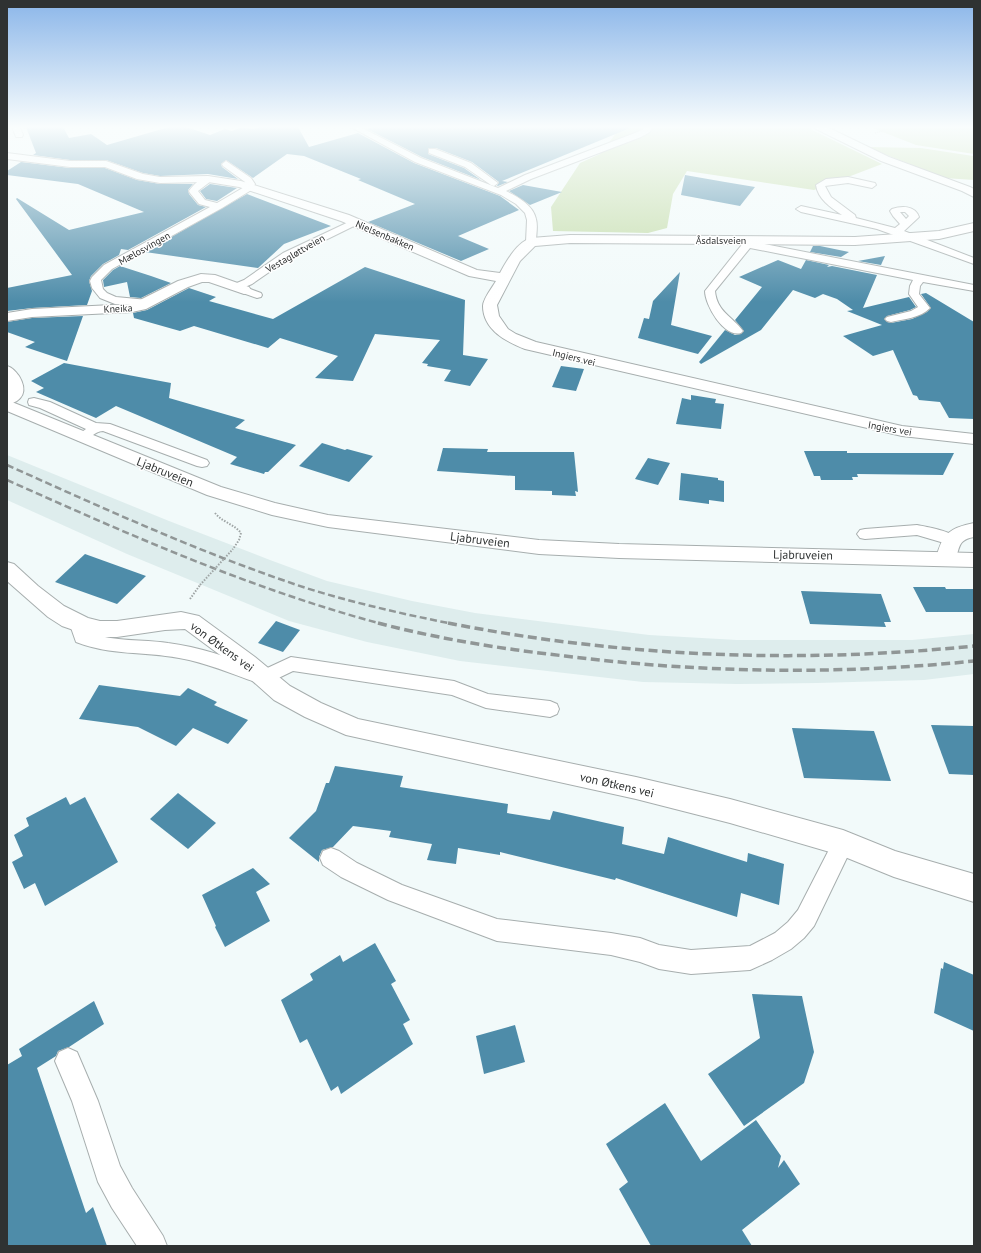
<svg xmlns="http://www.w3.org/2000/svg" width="981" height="1253" viewBox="0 0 981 1253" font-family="'PT Sans',sans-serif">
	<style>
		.built { fill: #deeded }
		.green { fill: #c2dba7 }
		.building { fill: #4e8ca9 }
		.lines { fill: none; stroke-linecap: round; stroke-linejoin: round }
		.service-casing { stroke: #a7aeae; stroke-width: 2 }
		.minor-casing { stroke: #a7aeae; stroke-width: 2 }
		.tertiary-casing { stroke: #a7aeae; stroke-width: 2 }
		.path-far1 { stroke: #9fa5a5; stroke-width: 1.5; stroke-dasharray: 1 1; stroke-linecap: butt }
		.path { stroke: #9fa5a5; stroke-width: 2; stroke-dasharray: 1.5 1.5; stroke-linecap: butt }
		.service { fill: #fff; fill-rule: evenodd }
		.minor { fill: #fff; fill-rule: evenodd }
		.tertiary { fill: #fff; fill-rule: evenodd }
		.rail-far1 { stroke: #909696; stroke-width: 2.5; stroke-dasharray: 7 3.5; stroke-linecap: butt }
		.rail { stroke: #909696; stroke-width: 3.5; stroke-dasharray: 9 4.5; stroke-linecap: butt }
		.path-bridge { stroke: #9fa5a5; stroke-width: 2; stroke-dasharray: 1.5 1.5; stroke-linecap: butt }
		.labels { text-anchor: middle; stroke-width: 3; stroke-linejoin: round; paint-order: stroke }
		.far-street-label { font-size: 10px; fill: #2f3232; stroke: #fff }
		.street-label { font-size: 12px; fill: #2f3232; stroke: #fff }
	</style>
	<rect width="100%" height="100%" fill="#f2fafa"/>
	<polygon class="built" points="7,455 169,521 270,560 327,581 412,601 475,613 649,635 737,640 912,640 974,634 974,674 924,680 817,683 737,684 643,682 460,661 367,642 289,621 127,554 7,500"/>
	<g class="green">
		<polygon points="621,127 806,127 882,164 814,190 687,171 673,194 667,228 648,233 553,231 551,207 580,163 600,154"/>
		<polygon points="870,127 974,127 974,154 916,145"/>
		<polygon points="867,147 921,148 973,156 974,180 944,178"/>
	</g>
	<g class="building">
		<polygon points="26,127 63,127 69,138 91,134 107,145 169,127 186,127 210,135 225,129 232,131 242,127 253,129 259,127 298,127 309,147 358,133 414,163 500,196 519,210 458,236 489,249 461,261 368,222 415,204 358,180 361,179 304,156 287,154 253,178 226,160 221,164 222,167 238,179 208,174 160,176 143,173 106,160 70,160 33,155 36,153"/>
		<polygon points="372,127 629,127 630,128 502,181 508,182 498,186 497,186 499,182 472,162 436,148 429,148 428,149 428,154 464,168 481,180 422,157 367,129"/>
		<polygon points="21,162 70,168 105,168 137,180 160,184 193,184 188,190 189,194 198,205 206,207 128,250 121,249 119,255 103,264 91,276 89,281 92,291 87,305 32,308 7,311 7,288 72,275 16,199 17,198 69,230 144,212 78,184 7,175 7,171"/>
		<polygon points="685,175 725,182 755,187 740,206 681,195"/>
		<polygon points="210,184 237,188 217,201 206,199 200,191"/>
		<polygon points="523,185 562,192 530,205 509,191"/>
		<polygon points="247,194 331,226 284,244 258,268 145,252"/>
		<polygon points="813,246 820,246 849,252 841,257 810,252"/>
		<polygon points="885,256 881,265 858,261"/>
		<polygon points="778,260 801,269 806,260 829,265 827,267 832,266 877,275 863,308 909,297 916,307 910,310 887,316 884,319 887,322 891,323 912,319 927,312 931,308 921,294 926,293 974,322 974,419 949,418 940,402 919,400 917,396 913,395 893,350 873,356 843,336 882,325 847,311 853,310 837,299 823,294 815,298 793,290 761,330 701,364 699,362 725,330 735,335 741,334 744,331 735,320 762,287 739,277"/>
		<polygon points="120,266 151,276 171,283 141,298 130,297 127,282 104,287 103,280 113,270"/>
		<polygon points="365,267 465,300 463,355 488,359 470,386 444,381 451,370 427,366 428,364 422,363 440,340 375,334 353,381 315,378 338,356 280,338 268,348 194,326 180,331 134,318 133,313 147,310 189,288 216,297 209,301 273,319"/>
		<polygon points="680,272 671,325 712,336 698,354 638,338 644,318 649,319 653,301"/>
		<polygon points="83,316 67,361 25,347 35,342 7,332 7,322 32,318"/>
		<polygon points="64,363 171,383 169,398 245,420 235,428 296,445 268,472 265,472 264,474 230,464 237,457 116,406 96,418 36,392 44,388 31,381"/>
		<polygon points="561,366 584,369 576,391 552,387"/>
		<polygon points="691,395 716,399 715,403 724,404 721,429 676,424 682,398 691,400"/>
		<polygon points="322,443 345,450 347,449 373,456 349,482 299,466"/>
		<polygon points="443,448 488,449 487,452 574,452 578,492 575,491 576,496 552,495 552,491 515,490 515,476 437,471"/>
		<polygon points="804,451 847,451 847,453 954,453 943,475 857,474 858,477 852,477 853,480 821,480 820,476 814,476"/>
		<polygon points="648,458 670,463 658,485 635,479"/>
		<polygon points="681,473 718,478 718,480 724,481 724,502 709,500 709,504 679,500"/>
		<polygon points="85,554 146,576 117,604 55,582"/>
		<polygon points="913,587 945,587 946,589 974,589 974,612 926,612"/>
		<polygon points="801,591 881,594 891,622 884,622 886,627 810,624"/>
		<polygon points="276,621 300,630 283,652 258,643"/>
		<polygon points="99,685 180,696 188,688 217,702 214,705 248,720 228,744 193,728 176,746 138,727 79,719"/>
		<polygon points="931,725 974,726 974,775 949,774"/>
		<polygon points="792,728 874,731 891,781 804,778"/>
		<polygon points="335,766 403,776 400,787 508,804 507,813 550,820 553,811 624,827 622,844 664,854 668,837 747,862 748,853 784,864 779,905 741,893 737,917 616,878 615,880 500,852 500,855 458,848 456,864 427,860 432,844 389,837 391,831 353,826 333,847 322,850 319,857 319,862 289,838 316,811 326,783 329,783"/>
		<polygon points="178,793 216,823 188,849 150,819"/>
		<polygon points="66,797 70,805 85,797 118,862 45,906 35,883 24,889 12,862 23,856 14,835 29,826 26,818"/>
		<polygon points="253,868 270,884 256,892 270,921 225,947 215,927 216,926 202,895"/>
		<polygon points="375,943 396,981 391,984 410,1020 403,1024 413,1044 341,1094 338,1086 331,1091 307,1039 300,1043 281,1000 313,980 310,974 340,955 343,962"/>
		<polygon points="944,962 974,975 974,1031 934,1013 941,968 943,969"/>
		<polygon points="752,994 802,996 814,1052 804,1083 744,1126 708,1074 760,1038"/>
		<polygon points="94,1001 104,1024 69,1047 58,1051 56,1056 37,1068 86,1213 93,1207 107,1246 7,1246 7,1065 22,1056 19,1049"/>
		<polygon points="515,1025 525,1062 484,1074 476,1036"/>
		<polygon points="665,1103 701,1161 756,1120 781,1156 778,1168 784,1160 800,1184 742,1230 752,1246 651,1246 619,1189 628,1182 606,1144"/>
	</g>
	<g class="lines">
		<g class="service-casing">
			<g id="service">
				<polygon points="12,127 20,127 23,135 22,137 16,137"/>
				<path d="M351 127H360L421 158 498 188 525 175 635 133 644 129V127H652L650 132 641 137 531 179 506 191C518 197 533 205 536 219 538 226 536 235 536 242L531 245 526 242 527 220 525 213 516 204 501 195 415 162Z"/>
				<polygon points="429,149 435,149 471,163 498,183 494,186 491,185 465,167 429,153"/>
				<path d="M226 161 251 178 255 184 253 189 222 208 112 269 101 280 103 289 107 293 116 297 148 300 152 301 153 303 152 305 115 304 100 298 92 288 90 281 92 277 104 265 210 207 199 204 190 193 189 191C193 185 203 175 211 177L212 179 211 181 198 191 205 200 217 203 246 186 245 182 223 166 222 164Z"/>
				<path d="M848 177 875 183 876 185 872 188 848 183 825 186 831 197 855 215 856 218 895 228 900 224 893 216 890 211 892 209C901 206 915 205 919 217L904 231 974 258V264L877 229 801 212 796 209 801 206 842 215C830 207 818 199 816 185L826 179ZM900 212H905L909 216 906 219Z"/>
				<polygon points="355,219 358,220 360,222 358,224 291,257 252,284 245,287 261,293 262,295 261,297 257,298 240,292 239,289 232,289 231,287 232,285 244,280 283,253"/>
				<path d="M751 237 756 240 754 242 974 285V291L923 282 920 286 919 294 930 308C921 318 903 319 891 322L887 321 885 319 887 317 911 311 918 307 909 294 910 286 913 280 750 248 715 291C717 312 732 316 743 331L741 333C724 338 705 305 705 291L744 242Z"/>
				<path d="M34 398 50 402 96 423 110 424 207 460 209 463 207 466 202 467 197 466 103 431C93 431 89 443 77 440L75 437 86 429 40 408 29 405 28 402 29 399Z"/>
				<path d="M917 525C927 527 953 531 959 540L956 544 951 545 917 535 865 539 860 538 857 534 860 530 865 529Z"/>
				<path d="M77 616 83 618 89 633C115 642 142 639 168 643 201 647 233 659 263 670L291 657 454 681 488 694 550 701 557 704 559 709 557 714 550 717 486 708 452 695 293 671 264 685C236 676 209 663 179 658 142 651 113 656 76 642L69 622 71 618Z"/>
				<polygon points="843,833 850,836 854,843 814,926 804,938 791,949 772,960 750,970 691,974 659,969 640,962 611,955 497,941 388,900 341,877 323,865 320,858 323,851 331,848 339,851 357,863 402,885 497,919 611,933 640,938 659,945 691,950 750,946 775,933 788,922 798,910 836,836"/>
				<polygon points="68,1048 77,1052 98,1101 120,1166 132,1188 163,1236 167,1246 137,1246 112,1208 98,1182 72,1101 55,1061 59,1052"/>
			</g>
		</g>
		<g class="minor-casing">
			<g id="minor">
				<polygon points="815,127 827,127 889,157 970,187 974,189 974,197 962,191 881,161 816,129"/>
				<path d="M7 153 70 161H106L143 174 160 177 208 176 241 181 349 215 477 270 500 273C506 262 517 242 531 238L570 235 855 237 939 231 974 223V231L939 239 855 245 570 243 535 246 520 261 497 305 499 316 508 329 516 334 536 342 902 426 974 434V444L902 436 525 349C507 342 483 330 483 306 483 299 492 288 496 281L469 276 341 221 239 187 208 182 160 183 137 179 105 167H70L7 159Z"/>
				<polygon points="201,274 215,275 249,287 251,290 249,293 244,294 209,282 202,282 188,287 146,309 132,312 32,317 7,321 7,313 32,309 132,304 178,281"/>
				<path d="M7 366C13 368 15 371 19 376 28 391 23 401 7 405L8 391Z"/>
				<path d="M974 523V537C955 540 961 551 953 564L946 566 939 564 936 559C942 534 949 528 974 523Z"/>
				<polygon points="7,562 14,564 38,586 64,606 88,618 100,621 117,621 181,612 199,616 255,657 290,686 321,703 358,719 636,777 730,799 843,830 895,851 974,874 974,902 894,877 840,855 730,823 636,799 346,735 305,717 274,700 239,669 185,629 165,630 117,637 100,637 85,634 62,626 48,617 7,581"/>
			</g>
		</g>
		<g class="tertiary-casing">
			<polygon id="tertiary" points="7,400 221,487 275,503 328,515 539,540 619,544 974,553 974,567 619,558 539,554 328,527 272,515 207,495 7,411"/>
		</g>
		<polyline class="path-far1" points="875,133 894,127"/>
		<g class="path">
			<path d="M215 513C222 522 234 524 241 533L239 540 233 549"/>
			<polyline points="190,599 200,585"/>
		</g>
		<use href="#service" class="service"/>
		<use href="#minor" class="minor"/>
		<use href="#tertiary" class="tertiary"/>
		<g class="rail-far1">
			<path d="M7 465C105 509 203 554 306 588 354 603 403 614 453 624"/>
			<path d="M7 480C130 535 251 589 382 624"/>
		</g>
		<g class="rail">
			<path d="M378 623C439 639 502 649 565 656 701 673 838 675 974 661"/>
			<path d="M448 623C620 657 799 664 974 646"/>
		</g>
		<polyline class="path-bridge" points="200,585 233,549"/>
	</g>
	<linearGradient id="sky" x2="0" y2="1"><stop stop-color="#8bb6e9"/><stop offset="0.42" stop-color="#f9fdfd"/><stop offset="1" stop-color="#f9fdfd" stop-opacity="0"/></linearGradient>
	<rect width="981" height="302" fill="url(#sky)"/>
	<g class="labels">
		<g class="far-street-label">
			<text transform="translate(385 235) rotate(23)" y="4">Nielsenbakken</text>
			<text x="721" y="244">Åsdalsveien</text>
			<text transform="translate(144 248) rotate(-29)" y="4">Mælosvingen</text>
			<text transform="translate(295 253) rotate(-30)" y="4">Vestagløttveien</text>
			<text transform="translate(118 308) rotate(-3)" y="4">Kneika</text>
			<text transform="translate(574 357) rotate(14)" y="4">Ingiers vei</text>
			<text transform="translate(890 428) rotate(10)" y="4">Ingiers vei</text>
		</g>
		<g class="street-label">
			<text transform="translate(165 472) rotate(22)" y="4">Ljabruveien</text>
			<text transform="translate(480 540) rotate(7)" y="4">Ljabruveien</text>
			<text transform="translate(803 555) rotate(1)" y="4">Ljabruveien</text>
			<text transform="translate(222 647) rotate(36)" y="4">von Øtkens vei</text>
			<text transform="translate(617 785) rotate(13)" y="4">von Øtkens vei</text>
		</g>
	</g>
	<rect width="981" height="1253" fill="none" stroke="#2f3232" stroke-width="16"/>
</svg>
